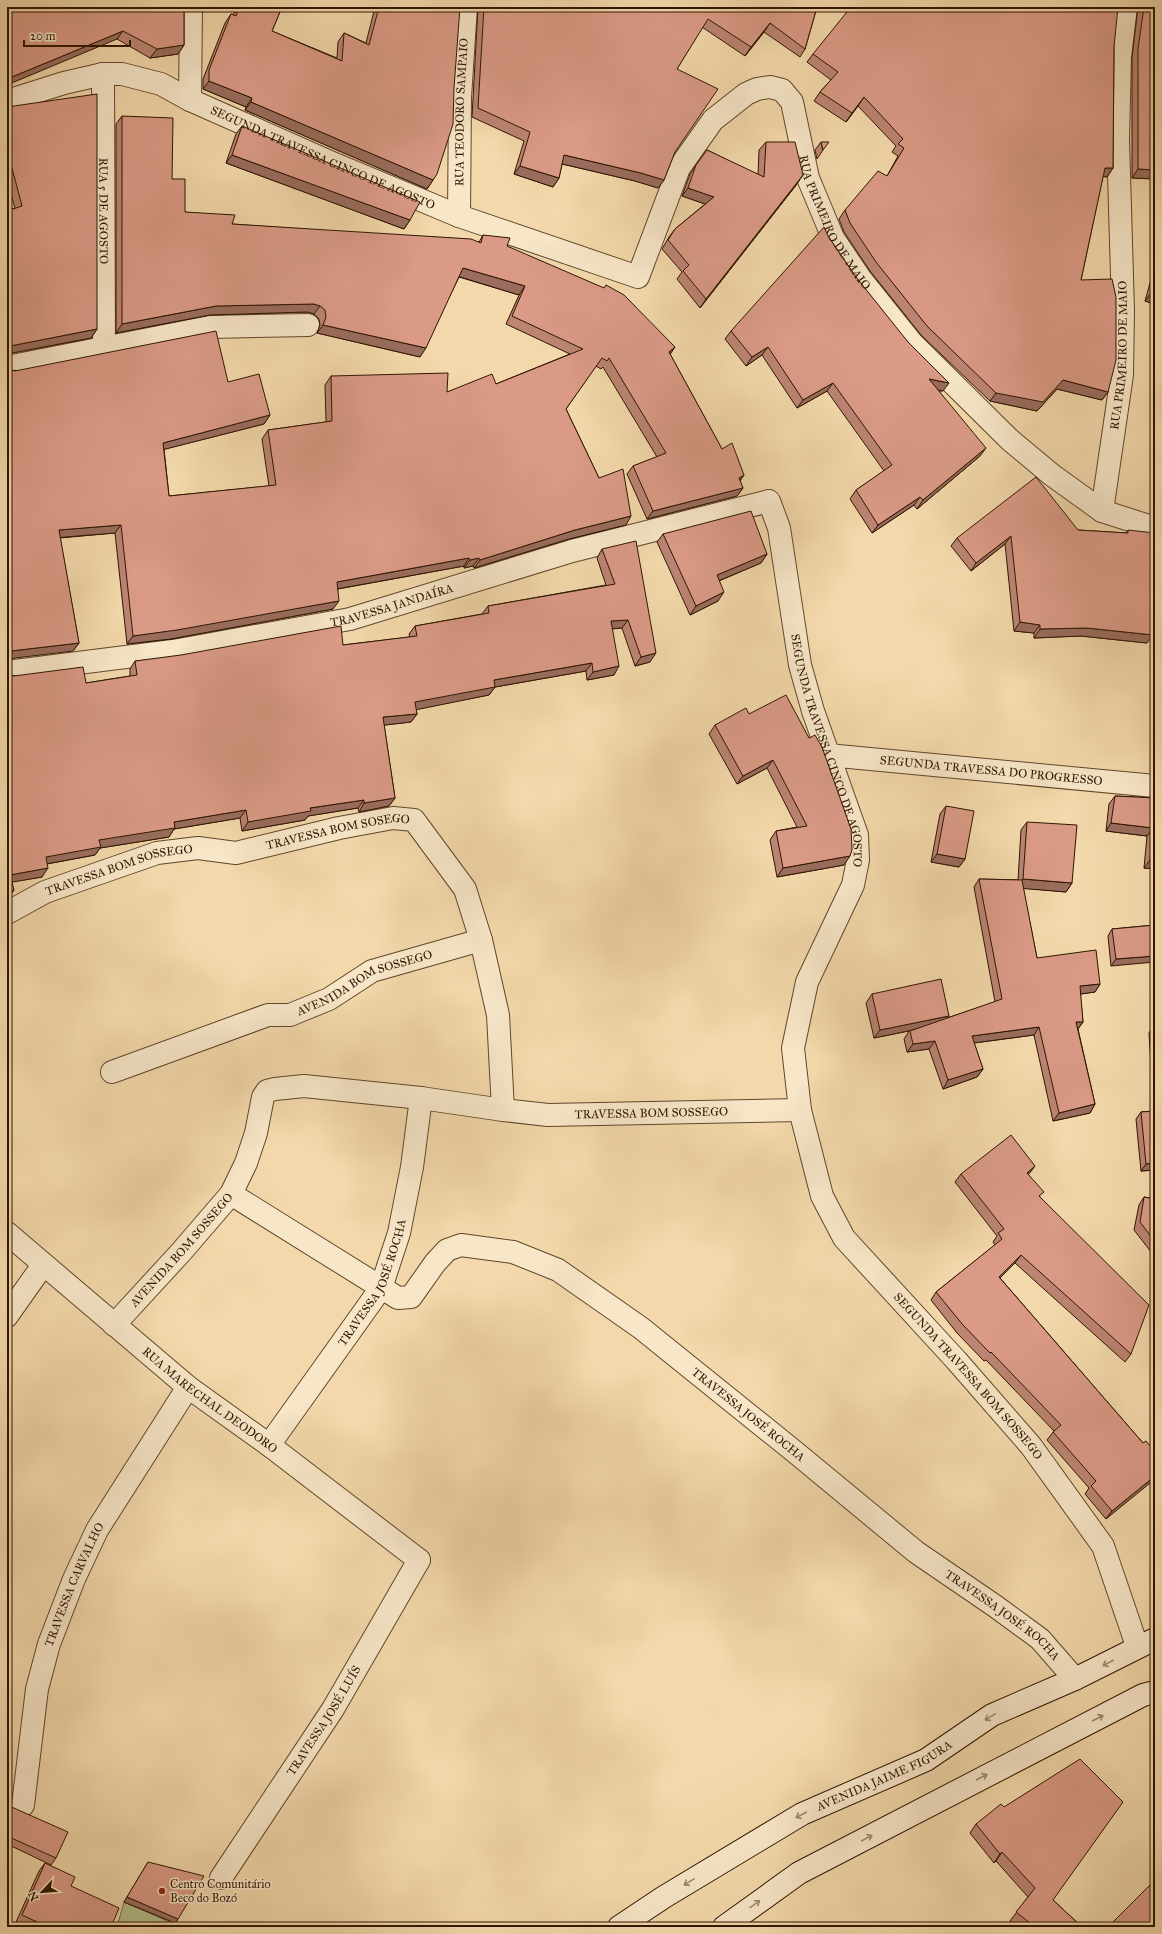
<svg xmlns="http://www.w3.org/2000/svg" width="1162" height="1934" viewBox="0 0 1162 1934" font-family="'IM FELL Great Primer',serif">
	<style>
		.green { fill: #b5c08d; stroke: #726a46 }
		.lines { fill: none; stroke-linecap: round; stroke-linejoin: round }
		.pedestrian-casing { stroke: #60462a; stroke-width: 24 }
		.minor-casing { stroke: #60462a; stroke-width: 24 }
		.secondary-casing { stroke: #2f1500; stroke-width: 24 }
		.pedestrian { stroke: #f7e6c8; stroke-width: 22 }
		.minor { stroke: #f7e6c8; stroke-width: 22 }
		.secondary { stroke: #f7e6c8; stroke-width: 22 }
		.wall { fill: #bb8473; stroke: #2f1500 }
		.shaded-wall { fill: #996c5e; stroke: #2f1500 }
		.building { fill: #da9a86; stroke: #2f1500 }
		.oneway { stroke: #9d886e }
		.poi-dot { fill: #8f2418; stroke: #f7e6c8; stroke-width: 1.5 }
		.labels { text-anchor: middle; stroke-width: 3; stroke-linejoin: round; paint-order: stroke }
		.street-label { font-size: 12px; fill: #2f1500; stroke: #f7e6c8 }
		.poi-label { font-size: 12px; fill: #2f1500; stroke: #f7e6c8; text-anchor: start }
	</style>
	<rect width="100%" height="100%" fill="#f2d8aa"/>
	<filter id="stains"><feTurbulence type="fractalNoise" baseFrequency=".005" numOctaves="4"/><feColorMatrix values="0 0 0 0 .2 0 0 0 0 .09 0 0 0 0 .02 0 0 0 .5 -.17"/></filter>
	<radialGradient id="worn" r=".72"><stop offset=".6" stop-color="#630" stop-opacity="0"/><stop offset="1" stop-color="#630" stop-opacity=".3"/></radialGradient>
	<polygon class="green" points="124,1902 181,1927 117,1927"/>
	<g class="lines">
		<g class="pedestrian-casing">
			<g id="pedestrian">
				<path id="s1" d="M221 1878 333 1709 419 1560"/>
			</g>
		</g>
		<g class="minor-casing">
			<g id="minor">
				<path id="s2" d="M103 74 104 349"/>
				<polyline points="190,100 191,7"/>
				<path id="s3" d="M7 101 64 83 103 74H122L161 84 190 100 330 162 459 216 638 277 679 168 713 120 746 94 757 89 770 87 782 90 792 102 808 178 833 238 860 278 912 343 1010 440 1052 475 1102 511 1155 528"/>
				<path id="s4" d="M459 216 460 97 466 7"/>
				<polyline points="7,367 210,327 308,325"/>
				<path id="s5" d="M1102 511 1122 375 1123 310 1118 140 1120 57 1126 7"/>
				<path id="s6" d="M7 672 173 651 350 619 572 551 769 501 779 528 800 665 813 711 857 835 858 860 853 885 807 982 793 1048 800 1110 822 1196 844 1238 956 1360 1031 1446 1103 1546 1137 1646"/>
				<path id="s7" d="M828 755 1155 786"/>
				<path id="s8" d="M7 913 45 892 157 853 198 848 236 853 339 828 393 818 414 820 465 889 481 940 498 1015 503 1110"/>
				<path id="s9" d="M112 1072 268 1015H290L329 999 372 971 481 940"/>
				<path id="s10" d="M231 1194 398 1298 411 1297 435 1263 447 1250 461 1245 513 1252 558 1270 641 1328 795 1452 916 1552 995 1606 1040 1639 1075 1679"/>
				<path id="s11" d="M7 1233 188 1387 269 1445 419 1560"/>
				<polyline points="7,1316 43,1265"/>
				<path id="s12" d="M114 1325 182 1251 231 1194 246 1163 256 1133 263 1097 267 1091 275 1089 304 1086 421 1098 503 1110 548 1115 800 1110"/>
				<path id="s13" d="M269 1445 381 1288 399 1233 412 1167 421 1098"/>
				<path id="s14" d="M23 1805 37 1689 49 1644 74 1579 97 1530 188 1387"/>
			</g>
		</g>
		<g class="secondary-casing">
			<g id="secondary">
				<path id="s15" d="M619 1927 664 1897 802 1814 926 1760 992 1715 1075 1679 1155 1639"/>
				<polyline points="724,1927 799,1873 1143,1695 1155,1692"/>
			</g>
		</g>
		<use href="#pedestrian" class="pedestrian"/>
		<use href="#minor" class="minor"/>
		<use href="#secondary" class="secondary"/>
	</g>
	<g class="wall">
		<polygon points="7,7 184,7 184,45 178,54 150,58 117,39"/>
		<polygon points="237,7 282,7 272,31 337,58 338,42 344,33 366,43 375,7 460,7 433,180 427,189 245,110 246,107 203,89 203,79 225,23 231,14 233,15"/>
		<polygon points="478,7 817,7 805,49 800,57 764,32 745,56 702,27 677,69 675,152 664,180 658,188 635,181 562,164 559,178 553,187 514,174 524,141 472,117"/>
		<polygon points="1138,7 1155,7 1155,179 1132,178 1132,58"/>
		<polygon points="1114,47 1113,168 1107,177 1103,176 1081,280 1108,392 1102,400 1057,389 1037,411 990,401 921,335 870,271 844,232 839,219 845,210 887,176 898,156 892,152 896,146 858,106 846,122 814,101 820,92 831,80 807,62 813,54"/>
		<polygon points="7,107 97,329 91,338 7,354 7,211 15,208 7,181"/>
		<polygon points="122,116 172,179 185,212 232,224 479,242 483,235 507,246 675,347 670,354 722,449 744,475 740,481 743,488 737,496 647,519 627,474 633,466 657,457 603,367 601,369 596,366 566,409 599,478 626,525 569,539 474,568 473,566 464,568 464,566 338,589 333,609 171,639 127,644 115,533 60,538 79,643 73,651 9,370 228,382 270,415 264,424 164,449 169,496 269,486 262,439 268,430 326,422 325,385 331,376 447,392 496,384 570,354 506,324 519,295 459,277 420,357 317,333 320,325 319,319 314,314 308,312 210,315 116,333 116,124"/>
		<polygon points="242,126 410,220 404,229 226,163 236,134"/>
		<polygon points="766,142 797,184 700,308 677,279 682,272 662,249 669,237 675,229 705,204 682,196 690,174 707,150 758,175 759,150"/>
		<polygon points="821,142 823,150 817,159 815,150"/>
		<polygon points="828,236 856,277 943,391 939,391 980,456 917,509 914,505 872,533 850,499 856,490 884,471 827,391 797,408 762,355 746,366 725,339 731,331"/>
		<polygon points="1155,265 1155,304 1145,301"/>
		<polygon points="1078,530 1126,533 1128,530 1147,643 1081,636 1034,638 1034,633 1014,631 1005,544 971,571 951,546 957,538"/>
		<polygon points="663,534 767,554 761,563 719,581 718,601 690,615 657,542"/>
		<polygon points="602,549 650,662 635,666 622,628 612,629 614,675 587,680 586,671 495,687 489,695 416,709 417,714 411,722 384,725 395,798 389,806 359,812 358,808 308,816 305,820 242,831 240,818 174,829 169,837 100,848 95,855 47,864 42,877 11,882 14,890 7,899 7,674 8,675 86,683 130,676 130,669 135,661 343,645 410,637 409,634 415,626 482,614 488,606 606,585 597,558"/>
		<polygon points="749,714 844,865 777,877 770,840 776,831 797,827 767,768 737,784 709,734 715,725"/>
		<polygon points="1115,796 1155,798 1155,869 1144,868 1147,836 1106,831 1109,804"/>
		<polygon points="946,806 965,859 959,867 931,862 940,814"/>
		<polygon points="1027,822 1072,883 1066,892 1023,888 1037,958 1100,984 1095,992 1080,994 1083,1022 1078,1029 1095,1104 1090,1113 1053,1121 1034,1035 974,1043 983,1069 977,1077 943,1089 929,1049 907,1052 904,1039 909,1031 874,1038 866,1003 872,994 949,1016 947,1018 995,1002 974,887 979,879 1018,880 1021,830"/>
		<polygon points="1155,925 1111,966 1108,936 1112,929"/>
		<polygon points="1153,1026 1155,1026 1155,1170 1141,1171 1136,1119 1141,1112 1154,1111 1149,1033"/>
		<polygon points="961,1174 1029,1175 1040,1197 1131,1354 1125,1362 1015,1263 1000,1278 1143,1443 1155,1452 1106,1519 1085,1494 1089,1488 1047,1440 1054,1431 986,1360 984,1361 957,1333 931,1300 936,1292 995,1245 993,1242 997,1236 955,1182"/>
		<polygon points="1144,1197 1155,1199 1155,1257 1134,1230 1139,1205"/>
		<polygon points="7,1805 56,1858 51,1865 7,1844"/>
		<polygon points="976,1824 1053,1900 1082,1927 1017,1927 1010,1921 1028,1897 996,1861 994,1863 970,1833"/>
		<polygon points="148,1862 178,1919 175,1923 124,1902"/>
		<polygon points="45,1863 71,1886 111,1927 26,1927 16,1922 39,1871"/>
	</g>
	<g class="shaded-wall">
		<polygon points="770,23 764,32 745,56 751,47"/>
		<polygon points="123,31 117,39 7,85 7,79"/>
		<polygon points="184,45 178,54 150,58 157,49"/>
		<polygon points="209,81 252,98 246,107 203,89"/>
		<polygon points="864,97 858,106 846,122 852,113"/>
		<polygon points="251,102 433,180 427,189 245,110"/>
		<polygon points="232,155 410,220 404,229 226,163"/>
		<polygon points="564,155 641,173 664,180 658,188 635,181 558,163"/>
		<polygon points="520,166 559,178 553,187 514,174"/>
		<polygon points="12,168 7,175 7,169"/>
		<polygon points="1105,168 1113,168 1107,177 1099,176"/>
		<polygon points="1138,169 1155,170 1155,179 1132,178"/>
		<polygon points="803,175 797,184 700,308 706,299"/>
		<polygon points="688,188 714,197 708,205 682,196"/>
		<polygon points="463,268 525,286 519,295 457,276"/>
		<polygon points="1151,293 1155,294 1155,304 1145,301"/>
		<polygon points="314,304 320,306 314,314 308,312 210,315 116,333 122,324 216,306"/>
		<polygon points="323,325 426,348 420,357 317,333"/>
		<polygon points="97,329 91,338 7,354 7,348 10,346"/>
		<polygon points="675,347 669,356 669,352"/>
		<polygon points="768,347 762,355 746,366 752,357"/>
		<polygon points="929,379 949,383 943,391 923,387"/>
		<polygon points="1063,380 1108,392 1102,400 1057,389 1037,411 990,401 996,393"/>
		<polygon points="833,383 827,391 797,408 803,400"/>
		<polygon points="270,415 264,424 158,451 163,443"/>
		<polygon points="986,448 980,456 917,509 923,500"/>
		<polygon points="744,475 738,483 739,478"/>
		<polygon points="743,488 737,496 647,519 653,511"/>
		<polygon points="920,497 914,505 872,533 878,525"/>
		<polygon points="631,516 626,525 569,539 474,568 480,560 575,530"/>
		<polygon points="121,525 115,533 53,538 59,530"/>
		<polygon points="1011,536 1005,544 971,571 976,563"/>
		<polygon points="767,554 761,563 711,584 717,575"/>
		<polygon points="469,558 464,566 331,590 337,582"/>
		<polygon points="479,558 473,566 464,568 470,560"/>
		<polygon points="724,592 718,601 690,615 696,606"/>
		<polygon points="339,601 333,609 171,639 127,644 133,636"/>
		<polygon points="628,620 622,628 605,629 611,621"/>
		<polygon points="1020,622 1040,625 1034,633 1014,631"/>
		<polygon points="1087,628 1153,635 1147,643 1081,636 1034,638 1040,629"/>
		<polygon points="79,643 73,651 7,659 7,653 11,651"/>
		<polygon points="656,653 650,662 635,666 641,657"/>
		<polygon points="592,663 586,671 495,687 489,695 410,711 415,702 494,680"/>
		<polygon points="619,666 614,675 587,680 593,672"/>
		<polygon points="417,714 411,722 377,726 383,717"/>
		<polygon points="773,760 767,768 737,784 743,776"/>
		<polygon points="395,798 389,806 359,812 364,803"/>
		<polygon points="364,800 358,808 308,816 305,820 242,831 248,822 310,808"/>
		<polygon points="246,810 240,818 174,829 169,837 100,848 95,855 40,865 46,857 99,840 174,822"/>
		<polygon points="1111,823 1153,828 1147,836 1106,831"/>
		<polygon points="937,854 965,859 959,867 931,862"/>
		<polygon points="850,856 844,865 777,877 783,868"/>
		<polygon points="1150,860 1155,860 1155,869 1144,868"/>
		<polygon points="48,868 42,877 7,883 10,875"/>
		<polygon points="1023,879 1072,883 1066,892 1017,888"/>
		<polygon points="14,890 8,898 7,899 7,894"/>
		<polygon points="1155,956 1155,962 1111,966 1116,959"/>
		<polygon points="1100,984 1095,992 1074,995 1080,986"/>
		<polygon points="949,1016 942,1024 874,1038 880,1030"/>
		<polygon points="1076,1022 1083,1022 1077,1030"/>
		<polygon points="1039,1027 1034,1035 966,1044 972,1036"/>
		<polygon points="935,1041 929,1049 907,1052 913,1044"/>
		<polygon points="983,1069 977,1077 943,1089 948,1080"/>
		<polygon points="1095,1104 1090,1113 1053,1121 1059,1113"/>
		<polygon points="1155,1163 1155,1170 1141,1171 1146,1164"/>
		<polygon points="1035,1166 1029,1174 1021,1181 1027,1173"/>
		<polygon points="1021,1255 1015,1263 993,1285 999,1277"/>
		<polygon points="1155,1476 1155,1479 1106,1519 1112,1511"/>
		<polygon points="1002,1852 996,1861 994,1863 1000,1854"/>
		<polygon points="127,1897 178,1919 175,1923 124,1902"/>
	</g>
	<g class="building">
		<polygon points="7,7 184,7 184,45 157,49 123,31 7,79"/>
		<polygon points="239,7 282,7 272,31 342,61 344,33 369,45 379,7 460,7 454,88 453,124 437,174 433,180 251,102 252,98 209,81 209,70 231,14 236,16"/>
		<polygon points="484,7 817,7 805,49 770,23 751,47 708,19 677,69 718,89 675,152 664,180 641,173 564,155 559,178 520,166 530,132 478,108"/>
		<polygon points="851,7 1118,7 1114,47 1113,168 1105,168 1081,280 1112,279 1116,297 1116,360 1108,392 1063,380 1043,402 996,393 927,326 876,262 850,223 845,210 878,171 887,176 904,148 898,144 903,139 864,97 852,113 820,92 838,72 813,54"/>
		<polygon points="1144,7 1155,7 1155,170 1138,169 1138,49"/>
		<polygon points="97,94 97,329 10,346 7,348 7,211 22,206 12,168 7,169 7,107"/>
		<polygon points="122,116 173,118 172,179 185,179 185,212 235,215 232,224 471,239 481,243 483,235 510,238 507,246 604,288 606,285 624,295 675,347 669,352 722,449 732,443 744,475 739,478 743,488 653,511 633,466 666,453 609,358 607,361 602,358 566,409 599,478 623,469 631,516 575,530 480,560 479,558 470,560 469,558 337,582 339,601 177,630 133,636 121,525 59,530 79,643 11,651 7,653 7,369 9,370 15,371 216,331 228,382 259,374 270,415 163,443 169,496 276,485 268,430 332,421 331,376 448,373 447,392 492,374 496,384 583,349 512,316 525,286 463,268 426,348 323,325 326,317 325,310 320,306 314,304 216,306 122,324"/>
		<polygon points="242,126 420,202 410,220 232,155"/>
		<polygon points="766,142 795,142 803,175 706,299 683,271 689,265 668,240 675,229 714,197 688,188 696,165 707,150 764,177"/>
		<polygon points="821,142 829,142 823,150"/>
		<polygon points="824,227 828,236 856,277 908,342 949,383 929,379 986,448 923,500 920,497 878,525 856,490 892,465 833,383 803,400 768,347 752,357 731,331"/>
		<polygon points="1155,277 1155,294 1151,293"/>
		<polygon points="1036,477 1078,530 1128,533 1128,530 1155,533 1155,617 1153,635 1087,628 1040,629 1040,625 1020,622 1011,536 976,563 957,538"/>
		<polygon points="751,511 767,554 717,575 724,592 696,606 663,534"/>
		<polygon points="636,541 656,653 641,657 628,620 611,621 619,666 593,672 592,663 494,680 495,687 415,702 417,714 383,717 395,798 364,803 364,800 310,808 311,811 248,822 246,810 174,822 175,828 99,840 101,847 46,857 48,868 10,875 14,890 7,894 7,674 8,675 14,676 83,667 86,683 137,675 135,661 181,655 341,626 343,645 417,636 415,626 489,613 488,606 615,584 602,549"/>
		<polygon points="786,695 809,738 815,735 822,747 851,829 852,850 850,856 783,868 776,831 807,826 773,760 743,776 715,725 746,708 749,714"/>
		<polygon points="1115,796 1155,798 1155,860 1150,860 1153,828 1111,823"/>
		<polygon points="946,806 974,811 965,859 937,854"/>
		<polygon points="1027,822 1077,825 1072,883 1023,879"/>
		<polygon points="979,879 1022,880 1037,958 1096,950 1100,984 1080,986 1083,1022 1076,1022 1095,1104 1059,1113 1039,1027 972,1036 983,1069 948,1080 935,1041 913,1044 910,1031 1002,999"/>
		<polygon points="1155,925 1155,956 1116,959 1112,929"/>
		<polygon points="941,979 949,1016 880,1030 872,994"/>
		<polygon points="1153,1026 1155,1026 1155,1048"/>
		<polygon points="1155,1111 1155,1163 1146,1164 1141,1112"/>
		<polygon points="1011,1135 1035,1166 1027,1173 1044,1192 1039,1196 1149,1305 1131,1354 1021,1255 999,1277 1143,1443 1146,1441 1155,1452 1155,1476 1112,1511 1091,1486 1096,1481 1053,1432 1061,1425 991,1352 990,1353 963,1325 936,1292 1002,1239 998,1233 1004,1229 961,1174"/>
		<polygon points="1144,1197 1155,1199 1155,1242 1140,1222"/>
		<polygon points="1080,1759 1123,1802 1053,1900 1082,1927 1035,1927 1016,1912 1035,1888 1002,1852 1000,1854 976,1824 1001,1804 1004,1807"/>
		<polygon points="7,1805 68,1832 56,1858 7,1836"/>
		<polygon points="148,1862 204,1876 178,1919 127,1897"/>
		<polygon points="45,1863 75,1877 71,1886 119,1908 111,1927 48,1927 22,1915"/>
		<polygon points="1155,1880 1155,1927 1108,1927"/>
	</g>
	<defs><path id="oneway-shaft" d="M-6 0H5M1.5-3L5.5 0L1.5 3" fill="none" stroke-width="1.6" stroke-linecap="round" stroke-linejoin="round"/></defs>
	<g class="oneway">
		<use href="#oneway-shaft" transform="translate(1108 1663) rotate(152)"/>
		<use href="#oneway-shaft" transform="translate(990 1717) rotate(149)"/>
		<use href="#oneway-shaft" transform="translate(1098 1718) rotate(-27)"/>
		<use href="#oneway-shaft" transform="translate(982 1777) rotate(-28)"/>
		<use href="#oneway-shaft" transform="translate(801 1815) rotate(152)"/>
		<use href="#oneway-shaft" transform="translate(867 1838) rotate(-28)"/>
		<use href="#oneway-shaft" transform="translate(689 1882) rotate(149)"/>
		<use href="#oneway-shaft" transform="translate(755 1904) rotate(-36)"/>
	</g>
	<circle class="poi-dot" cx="162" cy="1891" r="4"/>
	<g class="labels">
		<g class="street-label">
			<text dy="4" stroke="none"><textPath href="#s4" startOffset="104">RUA TEODORO SAMPAIO</textPath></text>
			<text dy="4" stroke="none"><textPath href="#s3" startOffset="337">SEGUNDA TRAVESSA CINCO DE AGOSTO</textPath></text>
			<text dy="4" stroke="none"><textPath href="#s2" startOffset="137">RUA 5 DE AGOSTO</textPath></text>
			<text dy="4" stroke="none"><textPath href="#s3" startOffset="1074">RUA PRIMEIRO DE MAIO</textPath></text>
			<text dy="4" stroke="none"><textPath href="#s5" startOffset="157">RUA PRIMEIRO DE MAIO</textPath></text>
			<text dy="4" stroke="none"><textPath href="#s6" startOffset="391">TRAVESSA JANDAÍRA</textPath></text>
			<text dy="4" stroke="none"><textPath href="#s6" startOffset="1040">SEGUNDA TRAVESSA CINCO DE AGOSTO</textPath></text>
			<text dy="4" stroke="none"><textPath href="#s7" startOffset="164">SEGUNDA TRAVESSA DO PROGRESSO</textPath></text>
			<text dy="4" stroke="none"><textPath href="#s8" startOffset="346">TRAVESSA BOM SOSEGO</textPath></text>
			<text dy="4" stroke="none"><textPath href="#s8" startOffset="121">TRAVESSA BOM SOSSEGO</textPath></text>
			<text dy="4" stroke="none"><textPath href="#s9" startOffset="270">AVENIDA BOM SOSSEGO</textPath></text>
			<text dy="4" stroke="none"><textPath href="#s12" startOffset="672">TRAVESSA BOM SOSSEGO</textPath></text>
			<text dy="4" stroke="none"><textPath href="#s12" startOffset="101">AVENIDA BOM SOSSEGO</textPath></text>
			<text dy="4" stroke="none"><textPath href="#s13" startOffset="194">TRAVESSA JOSÉ ROCHA</textPath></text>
			<text dy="4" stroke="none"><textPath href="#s6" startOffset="1739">SEGUNDA TRAVESSA BOM SOSSEGO</textPath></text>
			<text dy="4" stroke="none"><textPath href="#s11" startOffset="263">RUA MARECHAL DEODORO</textPath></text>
			<text dy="4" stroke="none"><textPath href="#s10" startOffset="624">TRAVESSA JOSÉ ROCHA</textPath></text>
			<text dy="4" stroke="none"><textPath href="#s14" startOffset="228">TRAVESSA CARVALHO</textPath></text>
			<text dy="4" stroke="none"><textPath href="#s10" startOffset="948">TRAVESSA JOSÉ ROCHA</textPath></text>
			<text dy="4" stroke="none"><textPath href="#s1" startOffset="188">TRAVESSA JOSÉ LUÍS</textPath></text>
			<text dy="4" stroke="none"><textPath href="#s15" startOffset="306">AVENIDA JAIME FIGURA</textPath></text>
		</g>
		<g class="poi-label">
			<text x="170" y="1888">Centro Comunitário<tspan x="170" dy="14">Beco do Bozó</tspan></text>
		</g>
	</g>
	<rect width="1162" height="1934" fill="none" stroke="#f2d8aa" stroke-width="24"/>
	<rect x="8" y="8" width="1146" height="1918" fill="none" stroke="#2f1500" stroke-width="2"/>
	<rect x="12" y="12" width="1138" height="1910" fill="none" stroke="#2f1500"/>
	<g transform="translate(42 1892) rotate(244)" stroke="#f7e6c8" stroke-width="3" paint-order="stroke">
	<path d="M0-3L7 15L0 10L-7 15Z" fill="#2f1500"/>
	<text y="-6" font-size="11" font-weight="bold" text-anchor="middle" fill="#2f1500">N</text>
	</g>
	<path d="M24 40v6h106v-6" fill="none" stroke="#2f1500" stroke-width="2"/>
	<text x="30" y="40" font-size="12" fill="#2f1500" stroke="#f7e6c8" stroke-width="3" paint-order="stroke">20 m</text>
	<rect width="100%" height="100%" filter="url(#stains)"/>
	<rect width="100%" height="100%" fill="url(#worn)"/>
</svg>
